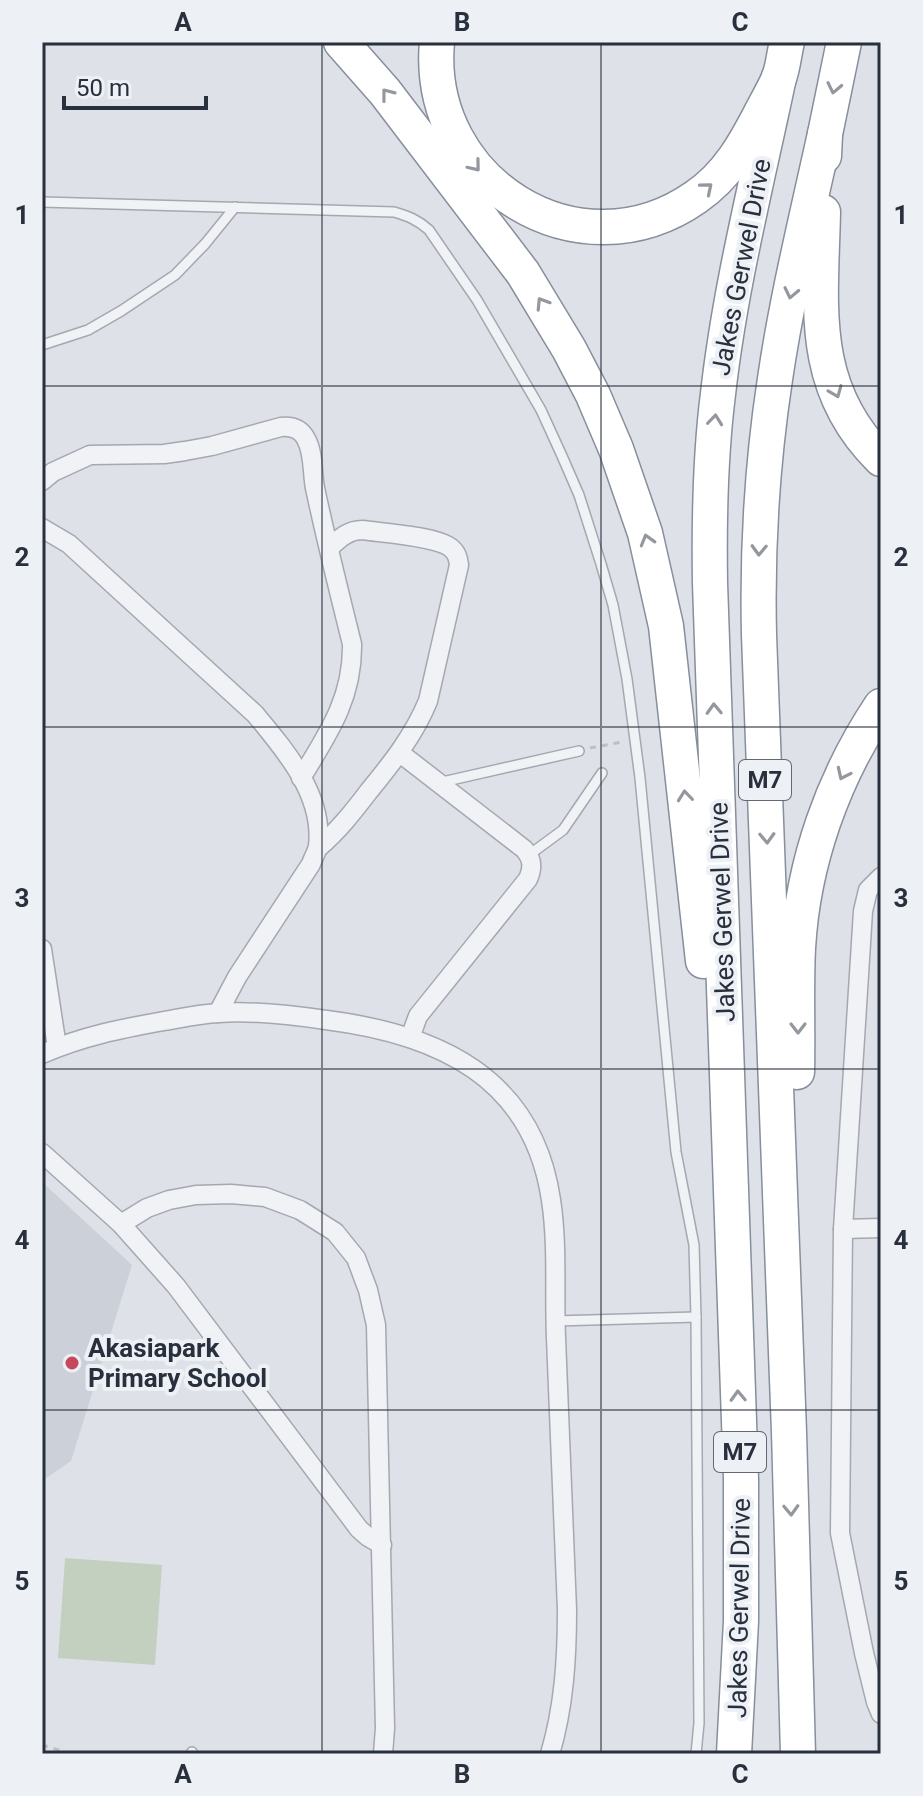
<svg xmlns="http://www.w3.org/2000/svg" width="923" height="1796" viewBox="0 0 923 1796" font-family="Roboto,sans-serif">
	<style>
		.built { fill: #ccd0d8 }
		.green { fill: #c4d0bf }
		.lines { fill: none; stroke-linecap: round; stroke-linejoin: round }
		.lane-casing { stroke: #a4a8b1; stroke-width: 12 }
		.street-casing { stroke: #a4a8b1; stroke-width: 21 }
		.highway-casing { stroke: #868f9c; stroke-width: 37 }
		.path { stroke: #bcbfc5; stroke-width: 3; stroke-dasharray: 6 6; stroke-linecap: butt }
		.lane { stroke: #f0f2f5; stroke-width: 9 }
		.street { stroke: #f0f2f5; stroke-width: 18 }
		.highway { stroke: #fff; stroke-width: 34 }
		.oneway { stroke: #94979e }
		.grid { fill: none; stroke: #282f3d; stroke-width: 2; stroke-opacity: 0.55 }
		.poi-dot { fill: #c6495b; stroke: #edf0f4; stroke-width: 3 }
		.labels { text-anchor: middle; stroke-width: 8; stroke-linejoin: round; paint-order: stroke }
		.shield { fill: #edf0f4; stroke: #636974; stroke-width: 2 }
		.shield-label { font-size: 24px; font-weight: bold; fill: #282f3d }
		.street-label { font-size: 26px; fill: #282f3d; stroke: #edf0f4 }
		.poi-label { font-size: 26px; font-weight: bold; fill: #282f3d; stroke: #edf0f4; text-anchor: start }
		.neatline { fill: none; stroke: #282f3d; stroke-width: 3 }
		.grid-label { font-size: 26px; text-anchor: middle; font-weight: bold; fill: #282f3d }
	</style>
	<rect width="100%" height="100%" fill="#dee1e7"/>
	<polygon class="built" points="42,1182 132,1265 71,1461 42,1481"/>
	<polygon class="green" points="65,1558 162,1565 155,1665 58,1658"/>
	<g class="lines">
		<g class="lane-casing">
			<g id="lane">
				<path d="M42 202 394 212C408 216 418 220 429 230L477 300 541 410 562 456 579 495 601 564 613 605 627 679 640 778 676 1152 694 1245 696 1317 699 1723 696 1754"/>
				<polyline points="42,345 88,330 121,311 175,275 205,244 235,207"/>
				<polyline points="438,783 579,751"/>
				<polyline points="529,855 563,830 602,773"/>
				<polyline points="555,1321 696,1317"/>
				<polyline points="191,1754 192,1752"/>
			</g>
		</g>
		<g class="street-casing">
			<g id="street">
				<path d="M42 481 53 472 90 455 164 454 185 451 212 446 281 427C292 426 301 429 306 439 314 453 312 473 315 488 326 540 339 592 352 644 353 698 328 734 301 778"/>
				<path d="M42 528 69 544 255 714C285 750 324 795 318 846 317 852 313 858 311 864L237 977 218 1013"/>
				<path d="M400 753 524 849C533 859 533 868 528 879L418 1016 410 1038"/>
				<path d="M318 848C338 831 353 812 369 791 392 763 414 735 428 701L459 565C458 558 457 553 451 548 436 536 383 533 362 530 348 530 339 539 329 548"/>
				<polyline points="881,877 868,890 863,911 843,1229 840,1533 864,1653 876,1702 881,1714"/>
				<polyline points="42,949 57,1047"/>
				<path d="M42 1054C83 1036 120 1029 164 1021 182 1018 200 1014 218 1013 252 1010 292 1015 326 1020 438 1034 533 1077 551 1200 558 1246 554 1292 556 1338 560 1429 563 1519 567 1610 567 1659 564 1707 550 1754"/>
				<polyline points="42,1153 121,1224 176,1286 359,1529 368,1537 382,1545"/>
				<polyline points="121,1224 147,1208 169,1200 196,1195 231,1194 265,1197 300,1210 335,1232 356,1258 368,1290 376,1325 385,1728 383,1754"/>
				<polyline points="843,1229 881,1228"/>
			</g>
		</g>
		<g class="highway-casing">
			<g id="highway">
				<polyline points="341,42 385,92 523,273 569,349 593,395 616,449 645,533 666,626 703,961"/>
				<path d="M437 42C424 182 579 279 696 197 728 175 745 144 762 111 768 100 774 89 779 78 783 67 784 54 787 42"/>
				<polyline points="824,156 825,134 844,42"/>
				<path d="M823 212C821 305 808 387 881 459"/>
				<path d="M797 1072C798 1031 796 989 798 948 803 862 833 778 881 706"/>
				<path d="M734 1754 741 1621V1479L710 583C709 520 710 457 718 394 730 287 757 182 779 77"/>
				<path d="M798 1754 789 1432 759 635C757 550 762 464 775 379 787 297 807 216 825 134"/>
			</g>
		</g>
		<g class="path">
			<polyline points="590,748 622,742"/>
			<polyline points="42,1745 72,1754"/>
		</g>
		<use href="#lane" class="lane"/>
		<use href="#street" class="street"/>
		<use href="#highway" class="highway"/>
	</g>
	<defs><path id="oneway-chevron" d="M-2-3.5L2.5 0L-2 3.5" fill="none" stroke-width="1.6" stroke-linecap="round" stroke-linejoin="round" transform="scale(2)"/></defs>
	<g class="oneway">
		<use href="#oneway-chevron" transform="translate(834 88) rotate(102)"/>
		<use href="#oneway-chevron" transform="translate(387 94) rotate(-128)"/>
		<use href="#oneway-chevron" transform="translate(475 166) rotate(51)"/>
		<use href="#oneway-chevron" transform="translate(707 188) rotate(-40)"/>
		<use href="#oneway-chevron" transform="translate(791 293) rotate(102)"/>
		<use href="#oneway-chevron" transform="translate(542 303) rotate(-122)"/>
		<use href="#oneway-chevron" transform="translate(836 392) rotate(68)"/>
		<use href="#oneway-chevron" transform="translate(715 420) rotate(-84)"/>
		<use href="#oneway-chevron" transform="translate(647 540) rotate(-106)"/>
		<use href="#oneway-chevron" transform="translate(759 550) rotate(92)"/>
		<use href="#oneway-chevron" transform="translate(714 709) rotate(-92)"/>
		<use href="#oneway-chevron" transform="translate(843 774) rotate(115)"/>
		<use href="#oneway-chevron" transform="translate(685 796) rotate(-96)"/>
		<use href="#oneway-chevron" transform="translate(767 838) rotate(88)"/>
		<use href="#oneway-chevron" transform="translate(798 1028) rotate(90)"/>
		<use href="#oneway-chevron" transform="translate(738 1396) rotate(-92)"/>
		<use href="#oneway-chevron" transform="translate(791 1510) rotate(88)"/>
	</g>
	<path class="grid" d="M322 42V1754M601 42V1754M42 386H881M42 727H881M42 1069H881M42 1410H881"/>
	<circle class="poi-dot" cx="72" cy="1363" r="8"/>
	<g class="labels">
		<g class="shield">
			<rect x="739" y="760" width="52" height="40" rx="6"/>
			<rect x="714" y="1432" width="52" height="40" rx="6"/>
		</g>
		<g class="shield-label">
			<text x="765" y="788">M7</text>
			<text x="740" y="1460">M7</text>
		</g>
		<g class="street-label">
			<text transform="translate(741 267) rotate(-79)" y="9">Jakes Gerwel Drive</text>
			<text transform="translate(722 912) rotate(-92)" y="9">Jakes Gerwel Drive</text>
			<text transform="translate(739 1608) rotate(-89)" y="9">Jakes Gerwel Drive</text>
		</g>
		<g class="poi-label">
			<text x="88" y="1357">Akasiapark<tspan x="88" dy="30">Primary School</tspan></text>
		</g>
	</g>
	<rect width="923" height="1796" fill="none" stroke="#edf0f4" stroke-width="88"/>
	<path d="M64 96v12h142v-12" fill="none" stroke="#282f3d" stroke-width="4"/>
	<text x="76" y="96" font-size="24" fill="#282f3d" stroke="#edf0f4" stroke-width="6" paint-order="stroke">50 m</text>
	<rect x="44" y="44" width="835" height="1708" class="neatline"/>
	<g class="grid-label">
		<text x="183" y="31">A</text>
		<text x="462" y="31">B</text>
		<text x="740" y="31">C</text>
		<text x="22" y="224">1</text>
		<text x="901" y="224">1</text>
		<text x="22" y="566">2</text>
		<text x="901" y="566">2</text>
		<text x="22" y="907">3</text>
		<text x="901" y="907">3</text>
		<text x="22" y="1249">4</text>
		<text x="901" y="1249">4</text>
		<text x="22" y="1590">5</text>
		<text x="901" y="1590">5</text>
		<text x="183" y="1783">A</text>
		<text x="462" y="1783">B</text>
		<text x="740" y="1783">C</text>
	</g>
</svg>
